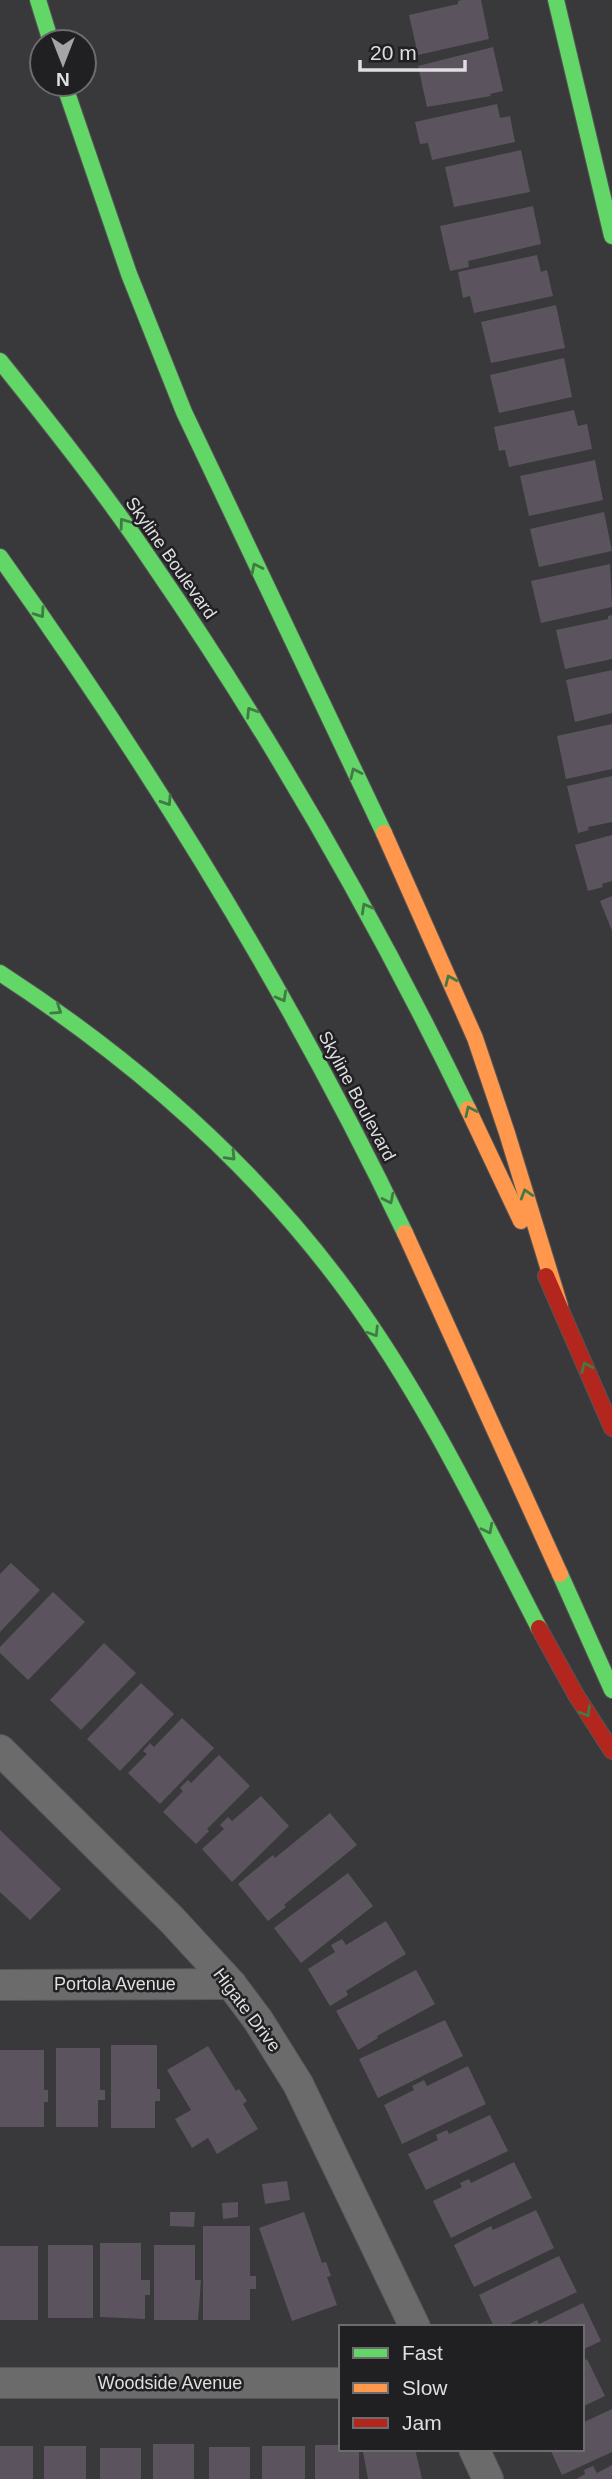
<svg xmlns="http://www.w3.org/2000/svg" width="612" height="2479" viewBox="0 0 612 2479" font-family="Arial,sans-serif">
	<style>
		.building { fill: #5b545f }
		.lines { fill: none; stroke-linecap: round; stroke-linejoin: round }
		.street-casing { stroke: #565557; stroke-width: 32 }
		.fast-casing { stroke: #565557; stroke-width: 18 }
		.slow-casing { stroke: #565557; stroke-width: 18 }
		.jam-casing { stroke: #565557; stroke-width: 18 }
		.street { stroke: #6c6b6c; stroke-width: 30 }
		.fast { stroke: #63d668; stroke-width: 16 }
		.slow { stroke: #ff974d; stroke-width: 16 }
		.jam { stroke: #b3261e; stroke-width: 16 }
		.oneway { stroke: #427a44 }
		.labels { text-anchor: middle; stroke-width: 5; stroke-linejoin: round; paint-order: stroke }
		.street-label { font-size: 18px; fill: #dfdee1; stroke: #201f21 }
	</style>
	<rect width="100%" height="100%" fill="#39383a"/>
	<g class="building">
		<polygon points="462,0 481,0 489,39 418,55 409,15 458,4 458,1"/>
		<polygon points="493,47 503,91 490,94 491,96 427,107 418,66"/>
		<polygon points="497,104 500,118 510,116 515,142 432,160 428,143 420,144 415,122"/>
		<polygon points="521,150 530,192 454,207 445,167"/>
		<polygon points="533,206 541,244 468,261 469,267 450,271 440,226"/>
		<polygon points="537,255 541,272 547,270 553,296 474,313 470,296 463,298 458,272"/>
		<polygon points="556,305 565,348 491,363 481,322"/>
		<polygon points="564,358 572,397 499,413 490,375"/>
		<polygon points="574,410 578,426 587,424 592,449 509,467 505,450 499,451 494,427"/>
		<polygon points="595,460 603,500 529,516 520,476"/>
		<polygon points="604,512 612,551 539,567 530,529"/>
		<polygon points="610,564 612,607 541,623 531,581"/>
		<polygon points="612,615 612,659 565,669 556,630 608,619 608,616"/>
		<polygon points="612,670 612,713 575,722 566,680"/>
		<polygon points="612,724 612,769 566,779 557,736"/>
		<polygon points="612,776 612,822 588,827 589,830 578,833 567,786"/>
		<polygon points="612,835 612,881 602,884 603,887 588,891 575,845"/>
		<polygon points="612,896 612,931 600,901"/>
		<polygon points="11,1563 40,1590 0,1632 0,1574"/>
		<polygon points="53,1592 85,1622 28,1680 0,1653 0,1647"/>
		<polygon points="104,1643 136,1673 81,1730 50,1700"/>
		<polygon points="141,1683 174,1714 120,1771 87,1739"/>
		<polygon points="182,1718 214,1748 160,1804 128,1773 147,1754 143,1751 150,1743 154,1747"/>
		<polygon points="219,1755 250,1786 207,1829 209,1831 196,1844 163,1812 183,1791 180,1788 188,1780 191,1783"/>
		<polygon points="261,1796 289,1826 232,1882 202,1849 224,1829 220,1825 228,1817 232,1821"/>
		<polygon points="330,1813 357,1845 284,1905 286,1907 268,1921 238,1884 273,1855 275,1858"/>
		<polygon points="0,1830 61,1889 30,1920 0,1892"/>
		<polygon points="348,1873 373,1906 301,1963 274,1928"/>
		<polygon points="386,1921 406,1954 346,1991 348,1995 330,2006 308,1969 335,1952 331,1945 342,1939 346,1945"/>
		<polygon points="416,1970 435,2004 377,2036 378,2038 358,2050 336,2011"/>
		<polygon points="445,2020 463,2056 378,2098 359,2059"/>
		<polygon points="111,2045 157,2045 157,2089 160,2089 160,2101 155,2101 155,2128 111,2128"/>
		<polygon points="208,2046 236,2091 239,2089 247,2101 243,2104 258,2129 217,2154 208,2138 192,2148 175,2119 191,2110 167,2070"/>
		<polygon points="56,2048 100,2048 100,2090 105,2090 105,2100 98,2100 98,2127 56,2127"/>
		<polygon points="0,2050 44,2050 44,2090 48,2090 48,2102 44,2102 44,2127 0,2127"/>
		<polygon points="468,2066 486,2104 402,2144 384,2105 414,2090 412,2086 424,2080 427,2086"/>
		<polygon points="490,2115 508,2151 426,2190 408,2154 438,2140 436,2135 447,2130 449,2134"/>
		<polygon points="514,2162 532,2198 451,2238 433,2201 462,2187 460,2183 469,2179 471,2183"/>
		<polygon points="287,2181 290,2200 265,2204 262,2184"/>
		<polygon points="238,2202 238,2217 223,2219 222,2203"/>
		<polygon points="536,2210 554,2248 474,2287 454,2245 491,2226 493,2230"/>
		<polygon points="170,2212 195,2212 194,2227 170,2226"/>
		<polygon points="304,2212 322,2263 326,2262 331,2276 327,2277 337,2305 292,2321 259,2228"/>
		<polygon points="203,2226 250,2226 250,2276 256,2276 256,2289 250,2289 250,2320 203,2320"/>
		<polygon points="100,2243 141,2243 141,2280 150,2280 150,2295 145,2295 145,2319 100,2317"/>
		<rect x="48" y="2245" width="45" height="73"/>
		<polygon points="154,2245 195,2245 195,2280 201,2280 198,2320 154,2320"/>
		<rect x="0" y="2246" width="38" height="74"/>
		<polygon points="559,2256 577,2292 511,2323 513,2327 494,2327 479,2295"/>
		<polygon points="583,2303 601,2341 582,2350 582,2327 523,2327 537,2320 539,2324"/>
		<polygon points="587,2359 605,2396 582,2407 582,2362"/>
		<polygon points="612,2409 612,2452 562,2475 550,2449 582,2449 582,2423"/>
		<rect x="153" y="2444" width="41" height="35"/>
		<polygon points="315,2445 341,2445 341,2449 359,2449 359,2479 315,2479"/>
		<rect x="0" y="2446" width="33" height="33"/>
		<rect x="44" y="2446" width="42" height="33"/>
		<rect x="262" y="2446" width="43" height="33"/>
		<rect x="209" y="2447" width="41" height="32"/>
		<rect x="100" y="2448" width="41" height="31"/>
		<polygon points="377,2449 415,2449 422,2479 368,2479 363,2452"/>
		<polygon points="612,2465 612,2479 576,2479 585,2474 584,2470 593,2466 597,2473"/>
	</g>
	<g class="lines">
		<g class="street-casing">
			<g id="street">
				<polyline points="0,1750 172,1920 231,1984 258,2020 298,2084 415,2327"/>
				<polyline points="0,1985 231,1984"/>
				<polyline points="0,2383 341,2383"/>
				<polyline points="474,2449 488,2479"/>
			</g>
		</g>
		<g class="fast-casing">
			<g id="fast">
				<polyline points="38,0 51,42"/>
				<polyline points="556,0 612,236"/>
				<polyline points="64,84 129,274 184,412 384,833"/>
				<path d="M0 361C53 427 106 494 153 564 272 737 376 920 468 1109"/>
				<path d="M0 557C153 771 291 995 405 1233"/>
				<path d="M0 973C134 1060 253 1163 348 1293 424 1397 480 1514 539 1628"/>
				<polyline points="560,1574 612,1690"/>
			</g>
		</g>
		<g class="slow-casing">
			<g id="slow">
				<polyline points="384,833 475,1038 507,1133 560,1306"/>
				<polyline points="468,1109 521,1221"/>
				<polyline points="405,1233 560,1574"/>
			</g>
		</g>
		<g class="jam-casing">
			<g id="jam">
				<polyline points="546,1276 612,1428"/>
				<polyline points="539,1628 576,1695 612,1751"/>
			</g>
		</g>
		<use href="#street" class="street"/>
		<use href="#fast" class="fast"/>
		<use href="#slow" class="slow"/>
		<use href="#jam" class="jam"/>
	</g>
	<defs><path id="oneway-chevron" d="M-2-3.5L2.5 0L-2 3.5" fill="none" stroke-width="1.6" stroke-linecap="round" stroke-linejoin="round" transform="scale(1.75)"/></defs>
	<g class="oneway">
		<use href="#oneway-chevron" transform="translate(124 523) rotate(-126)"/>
		<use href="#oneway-chevron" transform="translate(256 568) rotate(-116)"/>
		<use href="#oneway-chevron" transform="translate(40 613) rotate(55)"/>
		<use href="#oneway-chevron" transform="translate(251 712) rotate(-122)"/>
		<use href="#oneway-chevron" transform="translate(355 773) rotate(-115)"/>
		<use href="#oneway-chevron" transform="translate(167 801) rotate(57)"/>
		<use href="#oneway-chevron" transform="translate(366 908) rotate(-119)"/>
		<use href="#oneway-chevron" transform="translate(450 980) rotate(-114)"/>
		<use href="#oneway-chevron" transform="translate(282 997) rotate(61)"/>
		<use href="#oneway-chevron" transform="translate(57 1010) rotate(34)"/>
		<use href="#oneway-chevron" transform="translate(470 1111) rotate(-115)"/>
		<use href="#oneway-chevron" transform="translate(231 1156) rotate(46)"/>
		<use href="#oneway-chevron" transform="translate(526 1194) rotate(-107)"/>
		<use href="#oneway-chevron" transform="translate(389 1199) rotate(64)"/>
		<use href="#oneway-chevron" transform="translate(374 1332) rotate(58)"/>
		<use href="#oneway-chevron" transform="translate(586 1367) rotate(-114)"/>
		<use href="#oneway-chevron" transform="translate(488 1529) rotate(63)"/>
		<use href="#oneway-chevron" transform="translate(586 1712) rotate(58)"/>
	</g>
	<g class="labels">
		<g class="street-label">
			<text transform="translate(171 558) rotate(55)" y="6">Skyline Boulevard</text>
			<text transform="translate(357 1096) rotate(62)" y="6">Skyline Boulevard</text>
			<text x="115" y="1990">Portola Avenue</text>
			<text transform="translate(247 2010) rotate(53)" y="6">Higate Drive</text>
			<text x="170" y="2389">Woodside Avenue</text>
		</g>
	</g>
	<rect x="339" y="2325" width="245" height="126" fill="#201f21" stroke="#6c6b6e" stroke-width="2"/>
	<rect x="353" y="2348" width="35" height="10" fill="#63d668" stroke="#6c6b6e" stroke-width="2"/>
	<text x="402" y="2360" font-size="21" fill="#dfdee1">Fast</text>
	<rect x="353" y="2383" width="35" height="10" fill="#ff974d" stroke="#6c6b6e" stroke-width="2"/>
	<text x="402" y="2395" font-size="21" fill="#dfdee1">Slow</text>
	<rect x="353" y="2418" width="35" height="10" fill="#b3261e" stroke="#6c6b6e" stroke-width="2"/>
	<text x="402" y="2430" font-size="21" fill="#dfdee1">Jam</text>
	<g transform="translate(63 63) rotate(180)"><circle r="33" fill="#201f21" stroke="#6c6b6e" stroke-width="2"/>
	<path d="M0-5L12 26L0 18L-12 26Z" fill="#a5a4a7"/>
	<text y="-10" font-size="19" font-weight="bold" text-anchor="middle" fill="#dfdee1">N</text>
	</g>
	<path d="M360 60v10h105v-10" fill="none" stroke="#dfdee1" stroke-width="3.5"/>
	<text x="370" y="60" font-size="21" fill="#dfdee1" stroke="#201f21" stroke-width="5" paint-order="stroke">20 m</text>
</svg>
